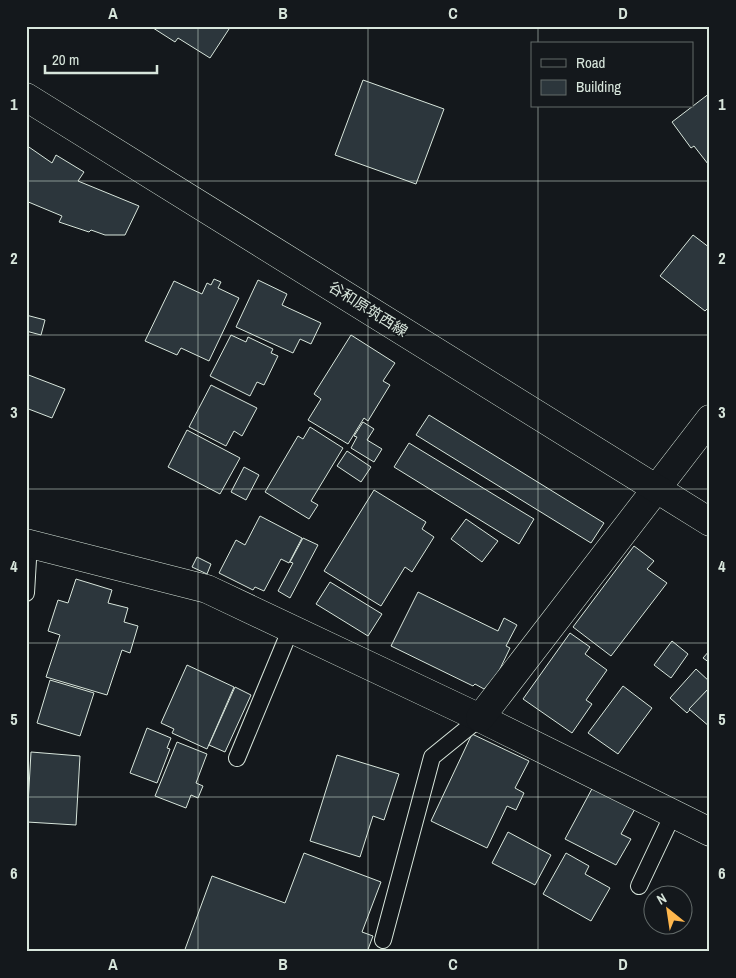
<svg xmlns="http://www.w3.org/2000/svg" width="736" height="978" viewBox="0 0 736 978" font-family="'Archivo Narrow','Noto Sans JP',sans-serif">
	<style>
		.building { fill: #2c363c; stroke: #d8e6dc }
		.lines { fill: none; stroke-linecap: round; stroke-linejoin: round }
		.service-casing { stroke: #d8e6dc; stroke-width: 18 }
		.minor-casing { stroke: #d8e6dc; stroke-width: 29 }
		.secondary-casing { stroke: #d8e6dc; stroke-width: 29 }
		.service { stroke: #14181c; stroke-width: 16 }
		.minor { stroke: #14181c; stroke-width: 28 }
		.secondary { stroke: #14181c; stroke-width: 28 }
		.grid { fill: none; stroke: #d8e6dc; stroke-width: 1; stroke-opacity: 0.55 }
		.labels { text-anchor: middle; stroke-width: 4; stroke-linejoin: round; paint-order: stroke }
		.street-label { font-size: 15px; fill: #d8e6dc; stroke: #14181c }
		.neatline { fill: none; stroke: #d8e6dc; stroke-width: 2 }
		.grid-label { font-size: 16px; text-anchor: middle; font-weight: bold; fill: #d8e6dc }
	</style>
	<rect width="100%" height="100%" fill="#14181c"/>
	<g class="building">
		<polygon points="150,26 225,26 229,29 210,58 178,38 175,42"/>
		<polygon points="363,80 444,109 416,184 335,155"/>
		<polygon points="710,93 710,163 708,164 694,146 691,148 672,122"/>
		<polygon points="26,145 52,163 56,155 84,172 78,181 139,206 125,235 105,235 91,230 89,232 59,222 62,216 26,201"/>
		<polygon points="693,235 710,248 710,306 705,311 660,276"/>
		<polygon points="214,279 221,282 218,288 239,298 209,361 181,348 177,355 145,341 174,281 202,294 207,283 211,285"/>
		<polygon points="258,280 287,294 282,305 321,323 311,344 300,339 293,353 236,327"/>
		<polygon points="26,315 45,320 41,335 26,331"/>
		<polygon points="231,335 246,342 248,337 273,349 271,353 278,356 264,385 257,382 250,396 210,376"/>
		<polygon points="351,335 395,363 383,381 390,385 368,421 364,418 348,444 308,420 321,399 314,394"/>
		<polygon points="26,374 65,389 52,418 26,408"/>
		<polygon points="211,385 257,408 242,436 234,431 226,446 189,427"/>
		<polygon points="429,415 604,523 591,543 416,435"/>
		<polygon points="363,422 374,429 367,440 382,449 374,462 351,448 357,437 354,436"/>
		<polygon points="310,427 343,448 311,501 318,505 309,519 265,492 298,436 303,439"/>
		<polygon points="187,430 240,458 220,494 168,467"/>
		<polygon points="409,443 534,519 519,544 394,467"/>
		<polygon points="347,451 371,467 361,482 337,466"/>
		<polygon points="244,467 259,475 246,500 231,492"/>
		<polygon points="374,490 426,522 422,529 434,537 412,572 405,567 381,606 324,571"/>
		<polygon points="260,516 302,538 289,563 281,559 264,591 255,587 253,590 219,573 236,540 245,545"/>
		<polygon points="466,519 498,541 482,562 451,539"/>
		<polygon points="303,538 318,545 290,598 278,591 293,563 290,562"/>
		<polygon points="634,546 654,561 647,569 667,583 611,656 573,627"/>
		<polygon points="197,557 211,564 207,574 192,567"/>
		<polygon points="76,579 112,590 108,603 128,608 124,622 138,626 130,653 122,650 107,695 46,677 60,635 48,631 58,600 68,603"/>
		<polygon points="330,582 382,614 368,636 316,604"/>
		<polygon points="418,592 498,631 504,618 517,625 506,646 510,648 497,675 484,689 475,684 473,686 391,646"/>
		<polygon points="570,633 590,647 585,654 607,670 586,700 592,704 572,733 523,699"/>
		<polygon points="672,641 688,654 671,678 654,665"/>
		<polygon points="710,650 710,663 703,658"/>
		<polygon points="187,665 234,687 207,749 172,733 174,729 161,723"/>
		<polygon points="696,669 710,682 710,687 687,713 670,698"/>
		<polygon points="50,680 94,693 80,736 37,723"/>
		<polygon points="623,686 652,708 618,754 588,733"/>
		<polygon points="235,687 251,695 225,752 209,745"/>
		<polygon points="710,687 710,727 689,709"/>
		<polygon points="147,728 171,738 167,748 170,749 157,783 130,773"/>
		<polygon points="472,734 529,761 515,788 524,793 516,810 507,806 487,848 431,821"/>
		<polygon points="177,742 207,754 196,783 203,786 198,798 191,795 186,808 155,796"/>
		<polygon points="31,752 80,756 76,825 27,822"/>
		<polygon points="337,755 399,774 384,820 373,816 360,857 310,841"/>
		<polygon points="594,785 636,807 621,834 631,839 616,865 565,839"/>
		<polygon points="508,832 551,855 535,885 492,863"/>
		<polygon points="304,853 381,882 362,932 373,936 367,952 184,952 212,876 285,903"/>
		<polygon points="566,853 589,866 585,874 610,888 591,921 543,894"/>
	</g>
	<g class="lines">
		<g class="service-casing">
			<g id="service">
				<polyline points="26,593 29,543"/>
				<polyline points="237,758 291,628"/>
				<polyline points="639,886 673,814"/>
				<polyline points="383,940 432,757 480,718"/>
			</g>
		</g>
		<g class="minor-casing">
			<g id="minor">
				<polyline points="26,543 207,589 480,718 710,832"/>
				<polyline points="480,718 710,419"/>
			</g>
		</g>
		<g class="secondary-casing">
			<polyline id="secondary" points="26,97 710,522"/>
		</g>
		<use href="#service" class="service"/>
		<use href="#minor" class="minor"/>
		<use href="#secondary" class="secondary"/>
	</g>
	<path class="grid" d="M198 26V952M368 26V952M538 26V44M538 106V952M26 181H710M26 335H710M26 489H710M26 643H710M26 797H710"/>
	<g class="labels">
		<g class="street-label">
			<text transform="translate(368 309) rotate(32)" y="5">谷和原筑西線</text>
		</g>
	</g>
	<rect width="736" height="978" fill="none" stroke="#14181c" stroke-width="55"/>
	<rect x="531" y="42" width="162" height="65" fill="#14181c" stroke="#626a69"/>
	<rect x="541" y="59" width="25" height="8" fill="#14181c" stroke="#626a69"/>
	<text x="576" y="68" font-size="15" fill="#d8e6dc">Road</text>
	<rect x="541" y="80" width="25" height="15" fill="#2c363c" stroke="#626a69"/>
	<text x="576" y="92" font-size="15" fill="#d8e6dc">Building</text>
	<g transform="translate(668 910) rotate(330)"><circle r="24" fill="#14181c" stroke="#626a69"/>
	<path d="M0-4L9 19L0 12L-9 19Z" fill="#ffb74d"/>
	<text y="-8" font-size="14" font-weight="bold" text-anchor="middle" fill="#d8e6dc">N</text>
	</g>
	<path d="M45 65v8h112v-8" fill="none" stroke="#d8e6dc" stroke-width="2.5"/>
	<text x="52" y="65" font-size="15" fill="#d8e6dc" stroke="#14181c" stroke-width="4" paint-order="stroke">20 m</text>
	<rect x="28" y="28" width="680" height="922" class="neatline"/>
	<g class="grid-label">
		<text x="113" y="19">A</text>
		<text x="283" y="19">B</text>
		<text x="453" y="19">C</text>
		<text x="623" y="19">D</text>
		<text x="14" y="110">1</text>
		<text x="722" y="110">1</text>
		<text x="14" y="264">2</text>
		<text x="722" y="264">2</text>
		<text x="14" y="418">3</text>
		<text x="722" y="418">3</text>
		<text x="14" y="572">4</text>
		<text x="722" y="572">4</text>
		<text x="14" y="725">5</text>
		<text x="722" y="725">5</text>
		<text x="14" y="879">6</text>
		<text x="722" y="879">6</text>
		<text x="113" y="970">A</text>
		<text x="283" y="970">B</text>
		<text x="453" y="970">C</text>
		<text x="623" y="970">D</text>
	</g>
</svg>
